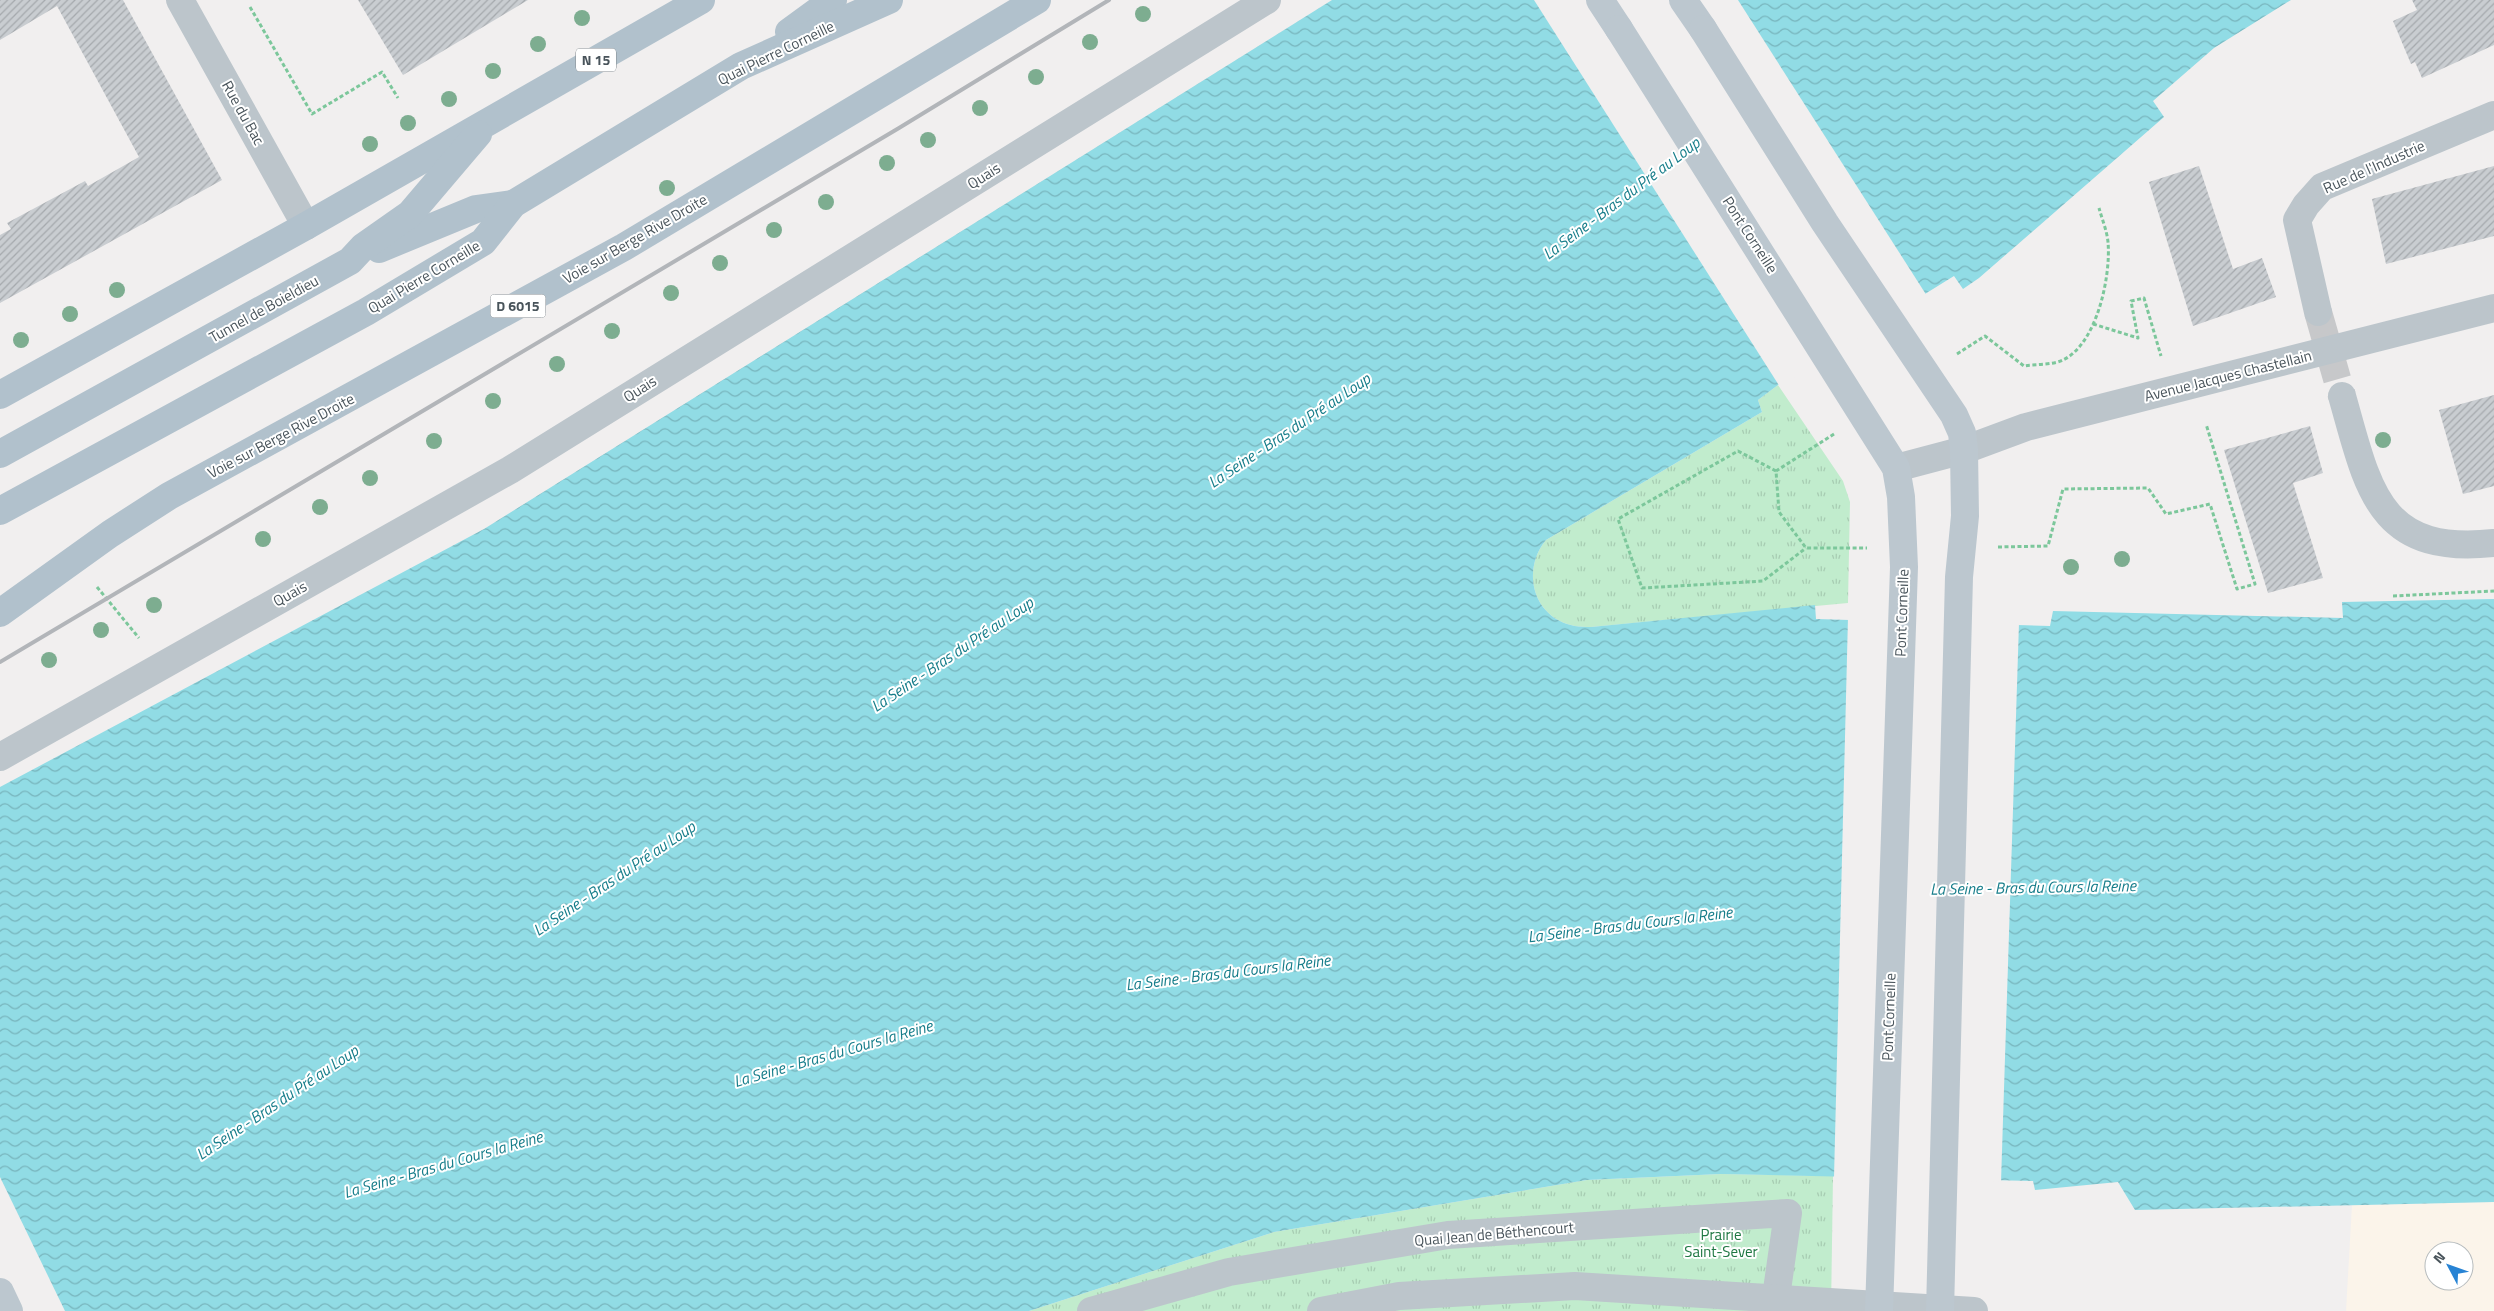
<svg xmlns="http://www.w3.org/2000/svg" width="2494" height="1311" viewBox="0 0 2494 1311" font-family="'Titillium Web',sans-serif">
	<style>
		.commercial { fill: #fbf4ea; fill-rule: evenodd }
		.park { fill: url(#park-tufts) }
		.water { fill: url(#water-waves) }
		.pier { fill: #f1efef }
		.building { fill: url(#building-hatch) }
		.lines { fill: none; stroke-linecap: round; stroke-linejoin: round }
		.minor-tunnel { stroke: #c7c8ca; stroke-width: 28; stroke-dasharray: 28 14; stroke-linecap: butt }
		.path { stroke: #7cc79b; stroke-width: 3; stroke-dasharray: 4 2.5; stroke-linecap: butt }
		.pedestrian { stroke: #bcc5cb; stroke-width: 28 }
		.minor { stroke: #bcc5cb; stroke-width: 28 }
		.secondary { stroke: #bcc7cf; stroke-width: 28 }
		.primary { stroke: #b1c1cc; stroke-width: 28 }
		.rail { stroke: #b2b5b9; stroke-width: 4 }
		.minor-bridge { stroke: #bcc5cb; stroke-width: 28 }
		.secondary-bridge { stroke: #bcc7cf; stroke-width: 28 }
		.tree { fill: #7dad90 }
		.labels { text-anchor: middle; stroke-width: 4; stroke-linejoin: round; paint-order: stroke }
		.shield { fill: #fff; stroke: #80878c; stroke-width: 1 }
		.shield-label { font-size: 14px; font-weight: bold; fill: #49545b }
		.street-label { font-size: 15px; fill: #49545b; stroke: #fff }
		.park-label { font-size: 15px; fill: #1e7742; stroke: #fff }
		.water-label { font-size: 16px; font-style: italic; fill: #167d8a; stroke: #fff }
	</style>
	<defs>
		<pattern id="park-tufts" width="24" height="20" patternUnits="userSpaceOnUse" patternTransform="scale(1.25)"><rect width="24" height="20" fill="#c1eccd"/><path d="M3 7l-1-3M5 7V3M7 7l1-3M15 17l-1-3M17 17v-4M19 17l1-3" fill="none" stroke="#a7ccb2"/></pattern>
		<pattern id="water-waves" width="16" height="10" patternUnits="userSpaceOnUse" patternTransform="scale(1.25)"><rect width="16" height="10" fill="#91dce5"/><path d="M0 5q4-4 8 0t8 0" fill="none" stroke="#78b5bd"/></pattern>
		<pattern id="building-hatch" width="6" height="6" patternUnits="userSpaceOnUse" patternTransform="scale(1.25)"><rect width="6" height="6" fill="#c9cdd1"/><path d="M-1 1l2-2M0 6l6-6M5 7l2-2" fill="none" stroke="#a5a9ad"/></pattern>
	</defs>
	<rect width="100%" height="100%" fill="#f1efef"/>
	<path class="commercial" d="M2494 1202V1311H2346L2352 1205ZM2434 1251H2464V1281H2434Z"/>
	<g class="park">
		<path d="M1778 385 1843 481 1850 502 1848 603 1591 627C1580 627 1569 626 1560 621 1529 605 1525 565 1546 540L1762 412 1758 400Z"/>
		<polygon points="1721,1174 1833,1176 1831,1311 1029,1311 1274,1232 1587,1180"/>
	</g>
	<path class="water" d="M1332 0H2291L2214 48 2153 101 2164 117 1979 278 1963 289 1954 276 1778 385 1758 400 1762 412 1546 540C1525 565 1529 605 1560 621 1569 626 1580 627 1591 627L1815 605 1816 619 2050 626 2053 611 2343 618 2342 602 2494 599V1202L2135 1210 2118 1182 2035 1190 2033 1181 1721 1174 1587 1180 1274 1232 1029 1311H0V787L484 529Z"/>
	<g class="pier">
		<polygon points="1534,0 1738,0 1927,296 1780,387"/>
		<polygon points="1848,617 2019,623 2001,1182 1834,1178"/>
		<polygon points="0,1177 65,1311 0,1311"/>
	</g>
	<g class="building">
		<polygon points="0,0 123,0 222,180 0,303 0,235 11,229 7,223 85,181 88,186 139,157 57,6 0,40"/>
		<polygon points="358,0 528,0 403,75"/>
		<polygon points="2412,0 2494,0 2494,45 2422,78 2415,62 2411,64 2393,21 2417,10"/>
		<polygon points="2199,166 2233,269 2262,258 2276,297 2193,326 2149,182"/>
		<polygon points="2494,166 2494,236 2386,264 2372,199"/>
		<polygon points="2494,395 2494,486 2463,494 2439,410"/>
		<polygon points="2310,426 2323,473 2293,483 2323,578 2268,593 2224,450"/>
	</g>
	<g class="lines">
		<polyline class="minor-tunnel" points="2318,312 2342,396"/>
		<g class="path">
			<polyline points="250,7 312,114 382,72 398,98"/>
			<polyline points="2093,324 2138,338 2131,301 2144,298 2161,356"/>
			<path d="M1957 354 1985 336 2024 366C2036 364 2053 365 2063 360 2097 344 2111 276 2108 242 2107 231 2102 219 2099 208"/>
			<polyline points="1834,434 1776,471 1779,512 1806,548 1867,548"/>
			<polyline points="1776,471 1738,451 1618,519 1642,588 1763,581 1806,548"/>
			<polyline points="1998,547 2048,546 2063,489 2148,488 2166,514 2210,504 2237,589 2255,584 2206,424"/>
			<polyline points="97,587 139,638"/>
			<polyline points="2393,596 2494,591"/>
		</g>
		<g class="pedestrian">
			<polyline points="0,757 510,470 1267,0"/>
			<polyline points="1091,1311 1229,1272 1448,1235 1788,1213 1776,1297"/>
			<polyline points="1321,1311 1399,1296 1575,1286 1974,1311"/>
		</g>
		<g class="minor">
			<polyline points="180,0 306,226"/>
			<polyline points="2318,312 2297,220 2306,205 2322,187 2494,115"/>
			<path d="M2342 396C2368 487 2377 556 2494 543"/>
			<polyline points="1896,468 1964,450"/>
		</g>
		<g class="secondary">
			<polyline points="1600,0 1619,29"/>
			<polyline points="1683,0 1703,29"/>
			<polyline points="0,1292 9,1311"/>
		</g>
		<g class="primary">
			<polyline points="789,32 833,0"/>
			<polyline points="379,249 476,209 513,204"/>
			<polyline points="0,395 306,226 701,0"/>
			<polyline points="0,454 350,261 363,247 410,214 478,134"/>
			<polyline points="0,511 366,312 483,242 513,204 741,66 889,0"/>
			<polyline points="0,613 110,534 169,496 624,247 1037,0"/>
		</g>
		<polyline class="rail" points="0,662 899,128 1109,0"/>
		<polyline class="minor-bridge" points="1964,450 2026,427 2494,308"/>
		<g class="secondary-bridge">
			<polyline points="1619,29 1896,468 1901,497 1904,567 1879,1311"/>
			<polyline points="1703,29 1825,223 1954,415 1962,433 1964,450 1965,516 1959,577 1940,1311"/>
		</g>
	</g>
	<g class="tree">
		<circle cx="1143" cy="14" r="8"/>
		<circle cx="582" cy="18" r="8"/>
		<circle cx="1090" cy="42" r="8"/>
		<circle cx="538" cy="44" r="8"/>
		<circle cx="493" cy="71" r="8"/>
		<circle cx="1036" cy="77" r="8"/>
		<circle cx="449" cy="99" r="8"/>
		<circle cx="980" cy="108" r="8"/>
		<circle cx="408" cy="123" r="8"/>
		<circle cx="928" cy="140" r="8"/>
		<circle cx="370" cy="144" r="8"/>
		<circle cx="887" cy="163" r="8"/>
		<circle cx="667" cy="188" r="8"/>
		<circle cx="826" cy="202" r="8"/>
		<circle cx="774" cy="230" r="8"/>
		<circle cx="720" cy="263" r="8"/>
		<circle cx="117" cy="290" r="8"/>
		<circle cx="671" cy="293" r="8"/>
		<circle cx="70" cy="314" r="8"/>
		<circle cx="612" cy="331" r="8"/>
		<circle cx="21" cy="340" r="8"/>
		<circle cx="557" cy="364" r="8"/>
		<circle cx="493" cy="401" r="8"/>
		<circle cx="2383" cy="440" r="8"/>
		<circle cx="434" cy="441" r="8"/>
		<circle cx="370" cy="478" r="8"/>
		<circle cx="320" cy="507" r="8"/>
		<circle cx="263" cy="539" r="8"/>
		<circle cx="2122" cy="559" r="8"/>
		<circle cx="2071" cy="567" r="8"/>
		<circle cx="154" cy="605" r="8"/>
		<circle cx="101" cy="630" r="8"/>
		<circle cx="49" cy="660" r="8"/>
	</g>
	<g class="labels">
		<g class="shield">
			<rect x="576" y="48.5" width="40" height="23" rx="4"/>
			<rect x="490.5" y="294.5" width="55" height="23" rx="4"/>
		</g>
		<g class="shield-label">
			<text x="596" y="65">N 15</text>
			<text x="518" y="311">D 6015</text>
		</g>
		<g class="street-label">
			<text transform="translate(776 53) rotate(-26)" y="5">Quai Pierre Corneille</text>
			<text transform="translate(243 113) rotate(61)" y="5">Rue du Bac</text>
			<text transform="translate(2374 167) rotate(-24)" y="5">Rue de l'Industrie</text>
			<text transform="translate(984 176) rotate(-32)" y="5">Quais</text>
			<text transform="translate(1750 235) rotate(57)" y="5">Pont Corneille</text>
			<text transform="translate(635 239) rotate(-30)" y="5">Voie sur Berge Rive Droite</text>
			<text transform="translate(424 277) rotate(-31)" y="5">Quai Pierre Corneille</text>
			<text transform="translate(264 309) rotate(-29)" y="5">Tunnel de Boieldieu</text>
			<text transform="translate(2228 376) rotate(-14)" y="5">Avenue Jacques Chastellain</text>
			<text transform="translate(640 389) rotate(-32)" y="5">Quais</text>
			<text transform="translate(281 436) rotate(-28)" y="5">Voie sur Berge Rive Droite</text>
			<text transform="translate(290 594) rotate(-29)" y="5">Quais</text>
			<text transform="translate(1902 613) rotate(-88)" y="5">Pont Corneille</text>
			<text transform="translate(1889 1017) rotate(-88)" y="5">Pont Corneille</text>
			<text transform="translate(1494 1234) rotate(-5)" y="5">Quai Jean de Béthencourt</text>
		</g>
		<g class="park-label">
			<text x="1721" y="1240">Prairie<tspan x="1721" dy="17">Saint-Sever</tspan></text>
		</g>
		<g class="water-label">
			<text transform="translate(1621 198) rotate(-37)" y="6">La Seine - Bras du Pré au Loup</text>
			<text transform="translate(1289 430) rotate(-34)" y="6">La Seine - Bras du Pré au Loup</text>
			<text transform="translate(952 654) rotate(-34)" y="6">La Seine - Bras du Pré au Loup</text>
			<text transform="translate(614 878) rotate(-34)" y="6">La Seine - Bras du Pré au Loup</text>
			<text transform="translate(2033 887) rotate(-1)" y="6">La Seine - Bras du Cours la Reine</text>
			<text transform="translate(1630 924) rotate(-7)" y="6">La Seine - Bras du Cours la Reine</text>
			<text transform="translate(1228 972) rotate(-7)" y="6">La Seine - Bras du Cours la Reine</text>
			<text transform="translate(833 1053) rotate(-16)" y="6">La Seine - Bras du Cours la Reine</text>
			<text transform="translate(277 1102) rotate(-34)" y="6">La Seine - Bras du Pré au Loup</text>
			<text transform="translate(443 1164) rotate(-16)" y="6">La Seine - Bras du Cours la Reine</text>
		</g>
	</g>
	<g transform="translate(2449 1266) rotate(311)"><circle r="24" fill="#ffffff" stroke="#b6bbbd"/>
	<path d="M0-4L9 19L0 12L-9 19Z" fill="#2783d4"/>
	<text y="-8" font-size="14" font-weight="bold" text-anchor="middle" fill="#49545b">N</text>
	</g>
</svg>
